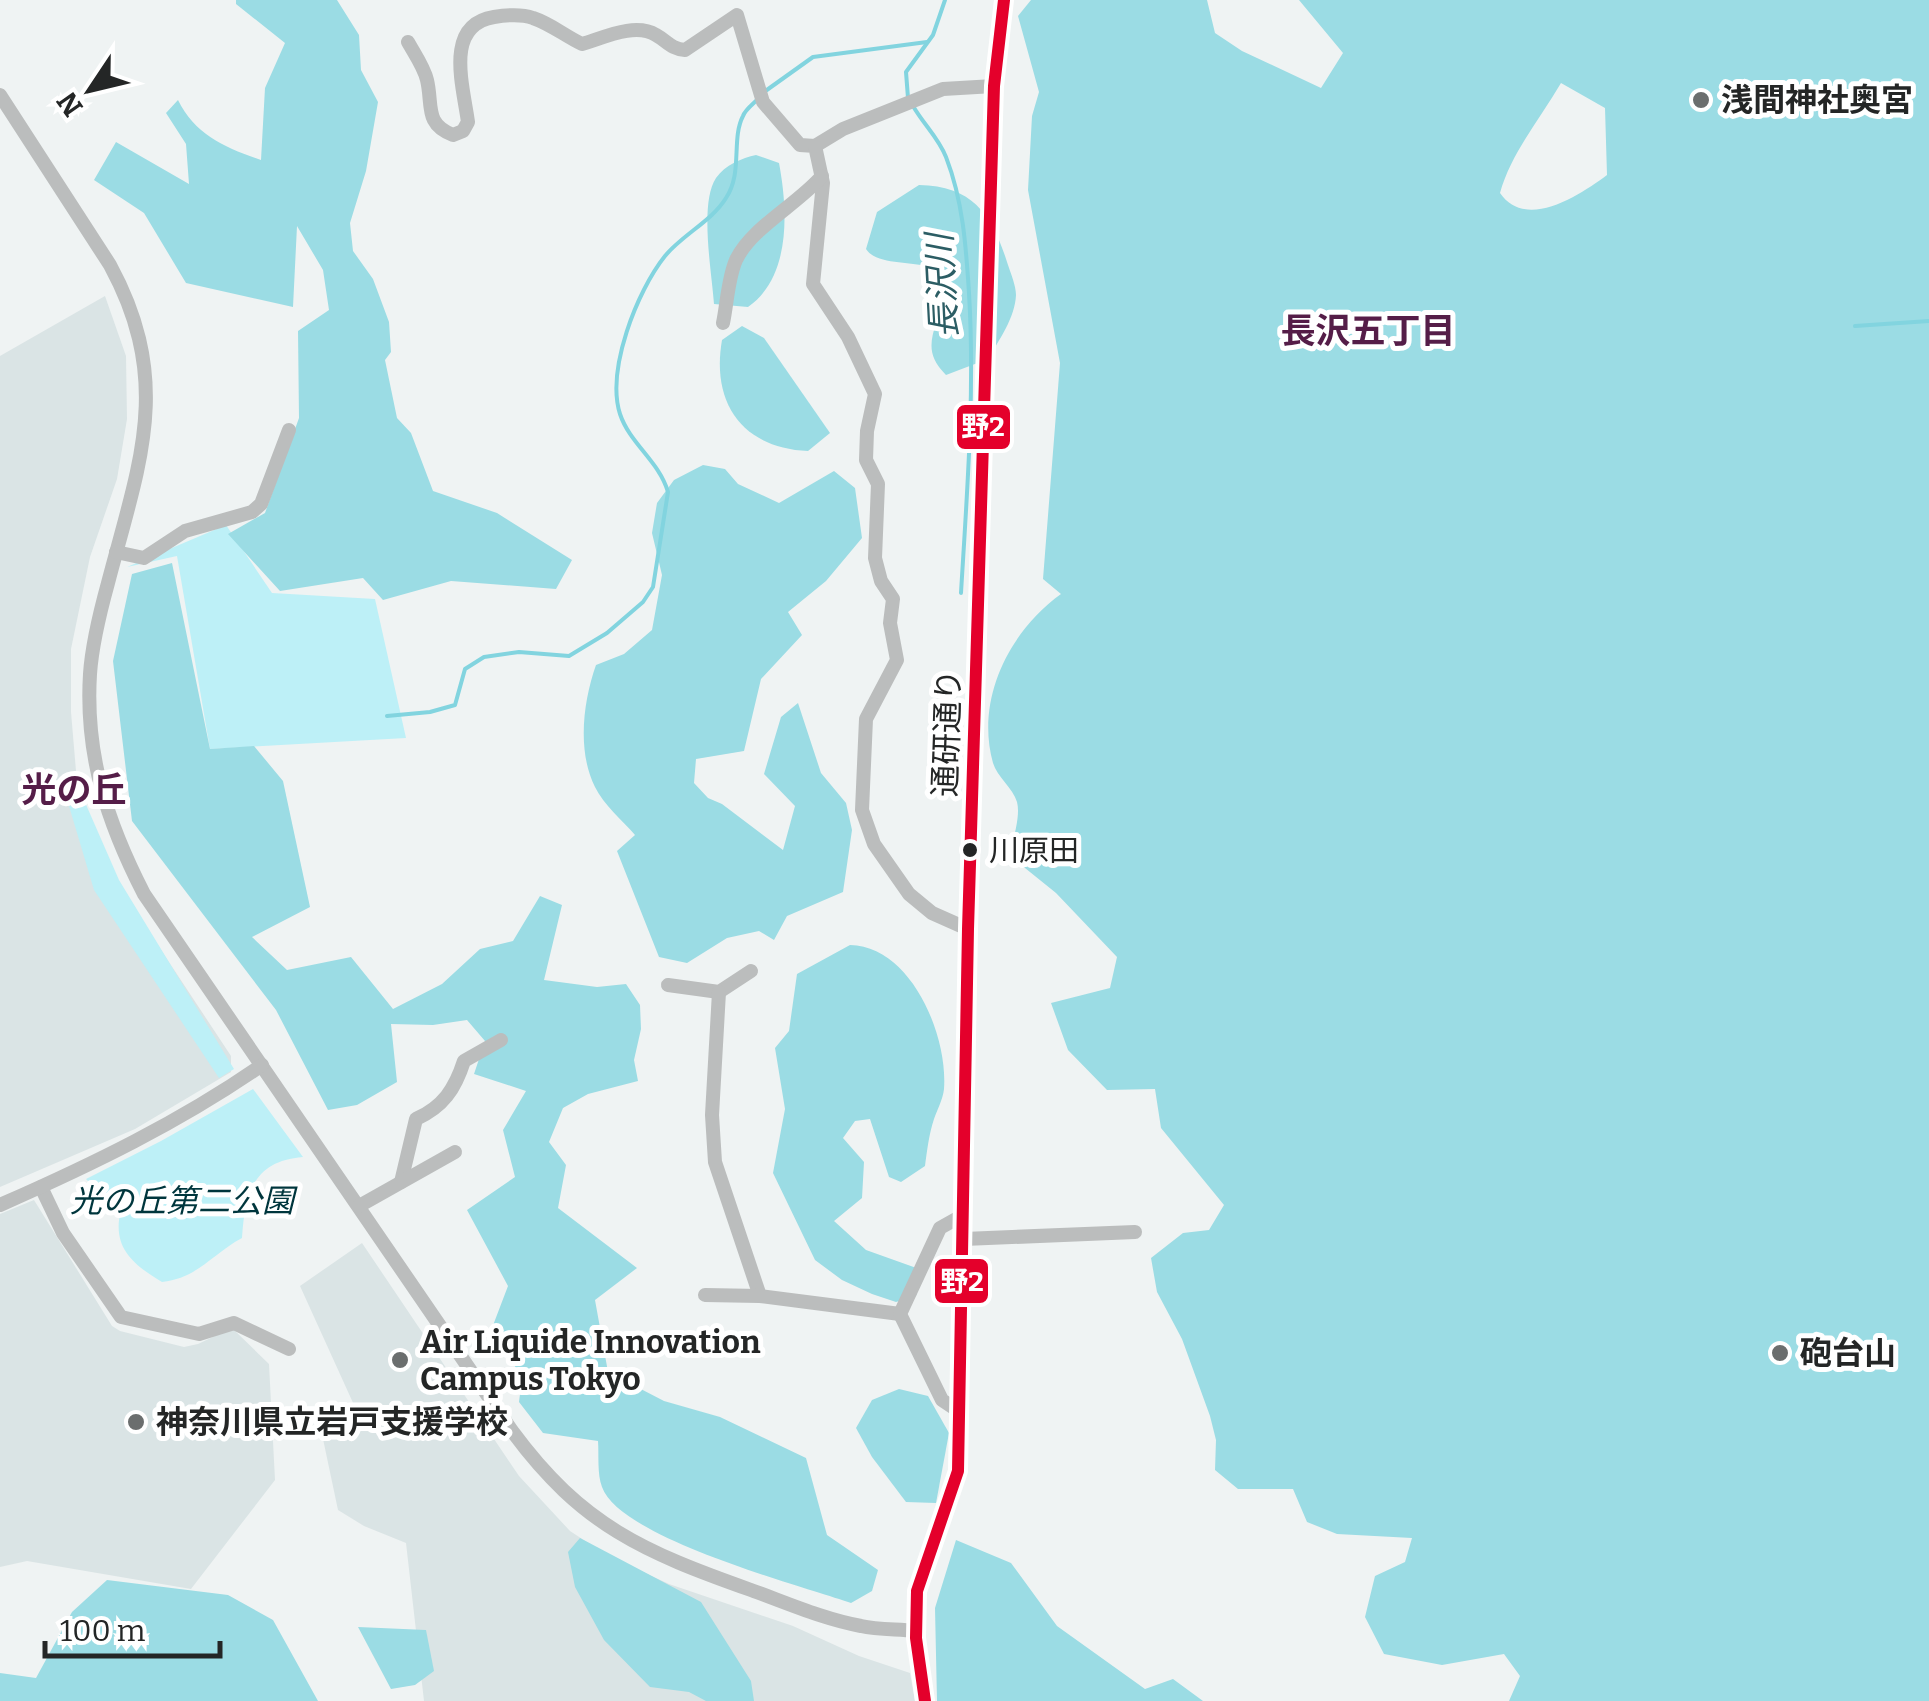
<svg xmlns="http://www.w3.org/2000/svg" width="1929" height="1701" viewBox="0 0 1929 1701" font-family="Bitter,'Noto Sans JP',serif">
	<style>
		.built { fill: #dae4e5 }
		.green { fill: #bdf0f7 }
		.forest { fill: #9bdce4; fill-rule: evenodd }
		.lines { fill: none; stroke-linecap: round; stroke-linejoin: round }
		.stream { stroke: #82d4df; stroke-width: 4 }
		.minor { stroke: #bbbdbd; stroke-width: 14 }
		.bus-1-casing { stroke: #fff; stroke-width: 20 }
		.bus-1 { stroke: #e4002b; stroke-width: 12 }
		.poi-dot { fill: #6b6e6e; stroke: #fff; stroke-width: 4 }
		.bus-dot { fill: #242626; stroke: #fff; stroke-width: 4 }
		.labels { text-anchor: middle; stroke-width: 10; stroke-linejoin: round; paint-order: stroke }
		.bus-label { font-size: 30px; fill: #242626; stroke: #fff; text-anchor: start }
		.poi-label { font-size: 32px; font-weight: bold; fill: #242626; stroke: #fff; text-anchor: start }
		.street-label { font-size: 32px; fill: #242626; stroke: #fff }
		.park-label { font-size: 32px; font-style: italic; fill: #00363d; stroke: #fff }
		.water-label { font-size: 35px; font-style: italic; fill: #2c5d64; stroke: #fff }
		.neighbourhood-label { font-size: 35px; font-weight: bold; fill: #551d48; stroke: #fff }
		.line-badge { stroke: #fff; stroke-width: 4 }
		.badge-label { font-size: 28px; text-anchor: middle; font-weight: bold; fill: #fff }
	</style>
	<rect width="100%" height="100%" fill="#eff3f3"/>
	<g class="built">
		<polygon points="105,296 126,356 127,419 117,479 90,557 71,649 71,712 76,771 92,828 114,879 231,1056 231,1072 135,1129 0,1187 0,356"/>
		<polygon points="34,1200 112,1326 120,1331 184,1347 198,1344 232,1328 269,1364 275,1480 191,1589 27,1561 0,1567 0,1214"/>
		<polygon points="362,1243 519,1476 570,1531 608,1556 669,1584 793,1626 859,1656 910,1673 915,1701 424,1701 406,1543 364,1526 338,1510 323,1439 354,1405 300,1286"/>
	</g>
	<g class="green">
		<polygon points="226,525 272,593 375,599 406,738 210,749 177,556 127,567"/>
		<polygon points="84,800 119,880 234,1069 219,1078 94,890 69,806"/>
		<path d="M253 1089 303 1157C254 1161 245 1192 242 1238 212 1254 198 1278 162 1282 134 1265 113 1249 120 1214L86 1179 161 1141Z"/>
	</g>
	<g class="forest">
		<path d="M236 0H337L359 35 361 70 378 102 366 171 350 223 353 251 373 279 389 322 391 352 385 360 397 418 411 433 433 491 497 513 572 560 556 589 451 581 383 600 363 578 280 591 228 534 265 513 299 418 298 331 329 310 323 270 297 226 293 307 186 283 144 213 94 180 116 142 189 184 186 144 166 113 178 100C195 135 226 148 261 160L265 88 285 43 236 4Z"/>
		<path d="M1031 0H1207L1215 33 1242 51 1321 88 1343 53 1299 0H1929V1701H1509L1520 1676 1504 1654 1442 1665 1384 1654 1365 1617 1375 1576 1405 1562 1412 1538 1337 1534 1307 1522 1293 1489H1238L1215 1470 1216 1440 1210 1416 1182 1339 1157 1292 1151 1258 1183 1233 1209 1230 1224 1205 1161 1128 1155 1089 1107 1090 1068 1050 1051 1003 1110 988 1117 957 1056 893 1010 856C1012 841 1021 817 1017 802 1013 788 997 777 993 763 975 698 1010 631 1061 594L1043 579 1060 363 1028 190 1032 116 1039 92 1018 16ZM1561 83 1605 108 1607 175C1580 195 1526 231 1500 193 1511 153 1540 119 1561 83Z"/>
		<path d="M756 155 779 163C788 211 791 277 748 307L714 304C712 274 699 203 716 178 725 165 742 158 756 155Z"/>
		<path d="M919 185C975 186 993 217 1008 265 1011 274 1016 286 1016 295 1015 318 999 340 988 359L946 375C918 347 939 331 940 298 940 288 933 277 930 267 910 261 876 265 866 249L877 212Z"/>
		<path d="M742 326 764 338 830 433 808 451C742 448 711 403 722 340Z"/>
		<path d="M703 465 725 469 738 484 779 503 834 471 855 488 862 538 826 581 788 612 802 635 761 679 744 751 696 759 694 783 708 798 722 804 783 850 795 806 764 774 781 717 798 703 821 773 846 803 852 830 843 892 787 916 774 940 759 931 727 938 687 963 659 957 617 851 635 835C623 821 603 804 595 787 577 751 583 702 596 665L624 654 652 630 662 575 652 533 657 503 674 480Z"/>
		<path d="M172 563 210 749 254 746 283 781 310 907 252 937 287 970 351 957 393 1009 442 984 480 949 513 941 540 896 562 905 544 980 597 987 626 984 640 1005 641 1029 634 1060 638 1081 588 1094 563 1108 549 1142 566 1165 558 1208 637 1268 595 1300 608 1372 664 1401 720 1417 806 1458 827 1535 878 1570 872 1591 851 1603C799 1585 620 1538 602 1487 597 1474 599 1454 598 1441L543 1433 519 1402 522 1378 492 1328 508 1286 467 1210 515 1177 503 1130 526 1091 474 1074 485 1041 467 1020 433 1025 391 1024 397 1082 357 1105 328 1110 276 1010 132 821 113 661 132 574Z"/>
		<path d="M850 945C911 946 948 1035 944 1089 943 1099 937 1110 934 1119 929 1134 927 1151 925 1166L901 1182 889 1177 870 1119 855 1121 843 1138 864 1162 862 1198 834 1221 866 1250 922 1270 916 1296 896 1302 872 1294 842 1280 815 1260 773 1173 785 1109 775 1048 789 1031 797 974Z"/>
		<polygon points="899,1389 928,1396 949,1433 936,1503 906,1502 872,1457 856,1428 872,1400"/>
		<polygon points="580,1538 701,1602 751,1681 754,1701 706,1701 689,1692 650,1687 604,1640 575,1587 568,1552"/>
		<polygon points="956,1540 1011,1563 1057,1626 1145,1689 1173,1679 1203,1701 937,1701 935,1608"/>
		<polygon points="107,1580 228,1595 273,1620 318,1701 0,1701 0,1673 36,1678 72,1612"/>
		<polygon points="358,1627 426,1630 434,1671 415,1685 391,1689"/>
	</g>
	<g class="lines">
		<g class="stream">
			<polyline points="764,92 813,57 927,42"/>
			<polyline points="908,98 906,72 933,35 945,0"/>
			<path d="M913 106C924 125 938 137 946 157 963 201 966 246 969 293 975 392 967 493 961 593"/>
			<polyline points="1855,326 1929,321"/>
			<path d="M387 716 430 712 455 705 465 669 484 657 519 652 569 656 607 633 643 602 653 587 668 492C659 461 630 444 620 414 606 370 637 291 665 256 682 235 712 221 726 198 743 173 731 139 743 116 745 110 753 104 758 99"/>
		</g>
		<g class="minor">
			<path d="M408 42C414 53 424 67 427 80 433 105 424 124 453 135L463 131 468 122C463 85 444 25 494 17 506 15 522 14 533 18 551 24 565 36 582 44 603 38 635 22 656 35 667 41 671 49 685 50L737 15 763 102 800 145 815 146 823 183 813 284 848 337 875 394 867 431 866 460 878 484 875 558 881 581 893 599 890 623 897 660 866 719 862 810 874 844 909 894 932 913 968 929"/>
			<path d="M0 95 110 265C174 383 139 464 108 583 100 612 92 644 90 674 85 755 107 822 144 894L512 1431C582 1526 644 1552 751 1590 787 1603 823 1619 861 1626 878 1630 897 1629 915 1631"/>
			<polyline points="815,146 843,129 943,89 994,86"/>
			<path d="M723 323C727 304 728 278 736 260 751 228 798 204 822 176"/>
			<polyline points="116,552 144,558 185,531 252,512 261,504 289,430"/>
			<polyline points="668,985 719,992 751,971"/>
			<polyline points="719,992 712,1115 715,1162 760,1296"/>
			<path d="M401 1182 416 1119C443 1107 455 1089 464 1061L501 1040"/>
			<polyline points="41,1187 63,1233 121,1317 199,1334 234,1323 289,1349"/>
			<path d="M0 1205C91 1165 180 1122 262 1065"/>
			<polyline points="359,1206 455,1152"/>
			<polyline points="964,1239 1135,1232"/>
			<polyline points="705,1295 760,1296 900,1314"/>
			<polyline points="960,1412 942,1400 900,1314 940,1228 965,1214"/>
			<path d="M925 1701C919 1659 909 1617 921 1575 931 1539 953 1508 958 1471L968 929 994 86 1004 0"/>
		</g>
		<g class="bus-1-casing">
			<polyline id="bus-1" points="925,1701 916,1638 917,1591 958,1471 968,929 994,86 1004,0"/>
		</g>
		<use href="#bus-1" class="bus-1"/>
	</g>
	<g class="poi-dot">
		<circle cx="1701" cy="100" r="10"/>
		<circle cx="1780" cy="1353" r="10"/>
		<circle cx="400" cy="1360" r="10"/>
		<circle cx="136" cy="1422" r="10"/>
	</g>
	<circle class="bus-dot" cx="970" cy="850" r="9"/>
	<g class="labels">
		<g class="bus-label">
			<text x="989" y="861">川原田</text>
		</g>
		<g class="poi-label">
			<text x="1721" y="111">浅間神社奥宮</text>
			<text x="420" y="1353">Air Liquide Innovation<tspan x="420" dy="37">Campus Tokyo</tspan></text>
			<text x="1800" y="1364">砲台山</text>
			<text x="156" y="1433">神奈川県立岩戸支援学校</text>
		</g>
		<g class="street-label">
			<text transform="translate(947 733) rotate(-88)" y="11">通研通り</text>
		</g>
		<g class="park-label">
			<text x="182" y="1212">光の丘第二公園</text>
		</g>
		<g class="water-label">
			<text transform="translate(942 286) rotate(-93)" y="12">長沢川</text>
		</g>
		<g class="neighbourhood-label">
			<text x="1368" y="343">長沢五丁目</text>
			<text x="74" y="802">光の丘</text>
		</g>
	</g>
	<g class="line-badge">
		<rect x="955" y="403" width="57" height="48" rx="10" fill="#e4002b"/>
		<rect x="933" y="1257" width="57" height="48" rx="10" fill="#e4002b"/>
	</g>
	<g class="badge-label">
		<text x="983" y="436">野2</text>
		<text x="962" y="1291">野2</text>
	</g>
	<g transform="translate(90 90) rotate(235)" stroke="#ffffff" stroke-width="8" paint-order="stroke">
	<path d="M0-8L18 38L0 25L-18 38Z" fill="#242626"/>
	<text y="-15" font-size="28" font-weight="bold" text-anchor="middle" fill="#242626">N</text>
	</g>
	<path d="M45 1641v15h175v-15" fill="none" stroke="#242626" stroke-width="5"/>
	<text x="60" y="1641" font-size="30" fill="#242626" stroke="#ffffff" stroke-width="8" paint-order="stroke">100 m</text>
</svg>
